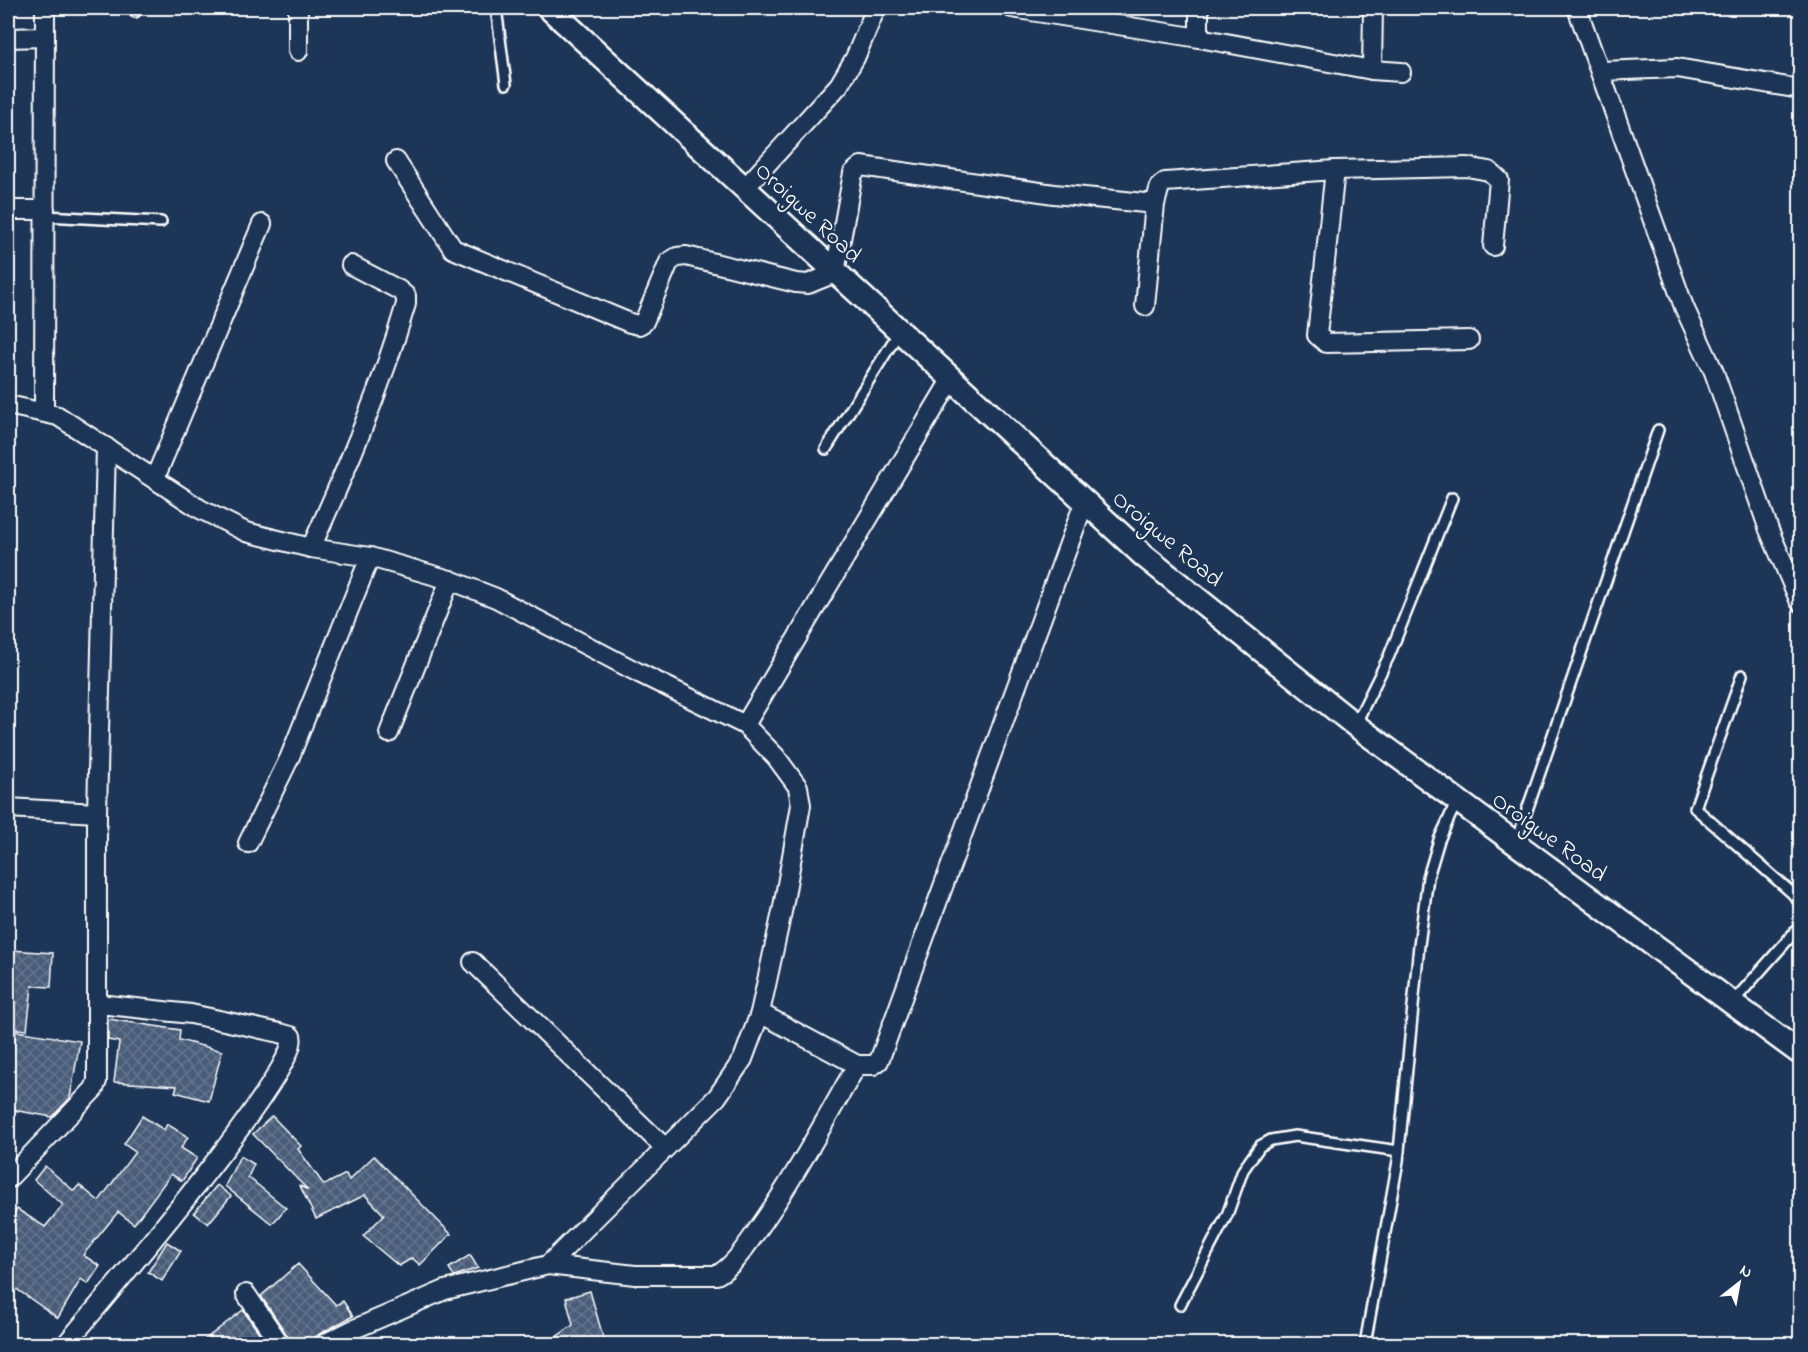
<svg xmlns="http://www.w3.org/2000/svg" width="1808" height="1352" viewBox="0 0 1808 1352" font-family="'Indie Flower',sans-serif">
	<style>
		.building { fill: url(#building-cross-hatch); stroke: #fff; stroke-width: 1.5 }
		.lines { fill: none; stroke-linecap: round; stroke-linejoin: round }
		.service-casing { stroke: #fff; stroke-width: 14 }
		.minor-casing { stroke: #fff; stroke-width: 22 }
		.tertiary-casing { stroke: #fff; stroke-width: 27 }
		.service { stroke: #1d3557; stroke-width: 9 }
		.minor { stroke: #1d3557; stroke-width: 18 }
		.tertiary { stroke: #1d3557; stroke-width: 22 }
		.labels { text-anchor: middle; stroke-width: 5; stroke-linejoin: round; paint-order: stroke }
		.street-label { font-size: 24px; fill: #fff; stroke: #1d3557 }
	</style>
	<defs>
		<pattern id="building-cross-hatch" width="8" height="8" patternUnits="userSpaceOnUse" patternTransform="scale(1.5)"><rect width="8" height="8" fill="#4a5d79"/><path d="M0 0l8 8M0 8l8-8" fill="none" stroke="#65758d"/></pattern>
	</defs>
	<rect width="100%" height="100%" fill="#1d3557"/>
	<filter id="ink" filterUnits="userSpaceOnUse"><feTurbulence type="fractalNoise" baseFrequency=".0167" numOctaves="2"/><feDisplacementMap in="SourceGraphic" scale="12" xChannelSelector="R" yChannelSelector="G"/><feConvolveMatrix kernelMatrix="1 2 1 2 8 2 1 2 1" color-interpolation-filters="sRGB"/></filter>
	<g filter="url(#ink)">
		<g class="building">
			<polygon points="11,950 53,953 51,987 32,986 27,1030 8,1028"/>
			<polygon points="108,1019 180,1030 179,1040 222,1051 209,1101 175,1092 177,1086 114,1082 119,1042 108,1040"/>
			<polygon points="16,1031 80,1041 70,1098 52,1117 8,1109 8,1086"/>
			<polygon points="142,1116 164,1130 167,1124 188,1137 181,1148 197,1158 182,1181 171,1174 134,1224 118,1212 83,1255 100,1266 88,1284 81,1279 58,1318 8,1283 8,1223 17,1209 45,1227 63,1205 34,1180 45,1166 74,1191 79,1185 99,1201 135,1152 124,1144"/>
			<polygon points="272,1116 301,1146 298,1149 324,1185 346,1174 349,1180 374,1156 451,1234 420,1265 412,1258 399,1266 363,1236 384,1215 365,1195 316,1219 300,1186 308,1190 253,1134"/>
			<polygon points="240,1156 254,1164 248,1177 286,1208 272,1224 225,1186"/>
			<polygon points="217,1185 231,1196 208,1224 194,1213"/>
			<polygon points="167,1242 181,1251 162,1281 148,1272"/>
			<polygon points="470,1255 478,1268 454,1276 449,1268"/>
			<polygon points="298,1264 336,1305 343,1301 353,1316 319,1334 309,1344 291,1344 289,1338 261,1296"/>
			<polygon points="590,1291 605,1344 546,1344 573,1325 566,1298"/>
			<polygon points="243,1310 267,1344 199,1344"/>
		</g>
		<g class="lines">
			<g class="service-casing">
				<g id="service">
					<polyline points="496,8 506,84"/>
					<polyline points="135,12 135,8"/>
					<polyline points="45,216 161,222"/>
					<polyline points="826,449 899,332"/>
					<polyline points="1742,675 1695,808 1792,893 1800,903"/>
					<polyline points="1355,725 1389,656 1452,498"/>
					<polyline points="1516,842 1658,430"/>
					<polyline points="1732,1003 1800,926"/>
					<polyline points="1180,1305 1227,1215 1243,1170 1260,1146 1271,1140 1295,1136 1399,1151"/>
					<polyline points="1365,1344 1398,1161 1419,945 1428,877 1439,840 1457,801"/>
				</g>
			</g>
			<g class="minor-casing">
				<g id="minor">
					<polyline points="1012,8 1199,38 1372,70 1401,72"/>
					<polyline points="1199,8 1199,38"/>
					<polyline points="1577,8 1684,307 1714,372 1769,530 1800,602"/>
					<polyline points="8,38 45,37"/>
					<polyline points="298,51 298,8"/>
					<polyline points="1372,70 1373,8"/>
					<polyline points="1601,71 1677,68 1800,89"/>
					<polyline points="396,161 453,249 630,323 639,325 644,322 669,262 677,257 686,256 796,283 808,284 835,273 853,173 861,166 1054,194 1155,204 1160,186 1165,182 1335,170 1467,167 1489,171 1499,180 1493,246"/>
					<polyline points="1335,170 1317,335 1326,343 1469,340"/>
					<polyline points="744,189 839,85 855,58 876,8"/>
					<polyline points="8,210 45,210"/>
					<polyline points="1145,306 1155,204"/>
					<polyline points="8,405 58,416 200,509 246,532 311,548 370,557 450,580 496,598 639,673 745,725 776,757 798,787 801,805 783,907 760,1013 743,1059 717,1097 548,1265"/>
					<polyline points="44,412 45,8"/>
					<polyline points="155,478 262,224"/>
					<path d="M311 548C347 468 381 389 406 304V296L399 290 351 265"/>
					<polyline points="745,725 951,380"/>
					<polyline points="389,733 450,580"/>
					<polyline points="8,808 97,813"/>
					<polyline points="248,843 289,759 370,557"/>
					<polyline points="473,962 665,1148"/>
					<polyline points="760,1013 857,1065 873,1065 879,1061 1084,503"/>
					<polyline points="8,1179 94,1089 97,1081 97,813 106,447"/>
					<polyline points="246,1294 280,1344"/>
					<path d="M66 1344C96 1308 305 1065 291 1036L280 1033 191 1014 99 1004"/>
					<path d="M324 1344 352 1330 445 1290 548 1265 635 1275H717C733 1266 744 1249 754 1235 793 1181 824 1122 857 1065"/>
				</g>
			</g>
			<g class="tertiary-casing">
				<polyline id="tertiary" points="549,8 1144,556 1355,725 1800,1053"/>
			</g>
			<use href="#service" class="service"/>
			<use href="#minor" class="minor"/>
			<use href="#tertiary" class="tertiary"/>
		</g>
	</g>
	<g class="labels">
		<g class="street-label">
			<text transform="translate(809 212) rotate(43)" y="8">Oroigwe Road</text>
			<text transform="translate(1168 538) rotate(40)" y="8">Oroigwe Road</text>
			<text transform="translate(1550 836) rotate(36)" y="8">Oroigwe Road</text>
		</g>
	</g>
	<rect width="1808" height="1352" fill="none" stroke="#1d3557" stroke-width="30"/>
	<rect x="15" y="15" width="1778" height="1322" fill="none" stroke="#fff" stroke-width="2" filter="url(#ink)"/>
	<g transform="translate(1739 1283) rotate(31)" stroke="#1d3557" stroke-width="4.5" paint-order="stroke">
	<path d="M0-4.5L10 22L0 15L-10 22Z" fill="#ffffff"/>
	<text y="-9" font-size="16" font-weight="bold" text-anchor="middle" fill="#ffffff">N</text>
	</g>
</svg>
